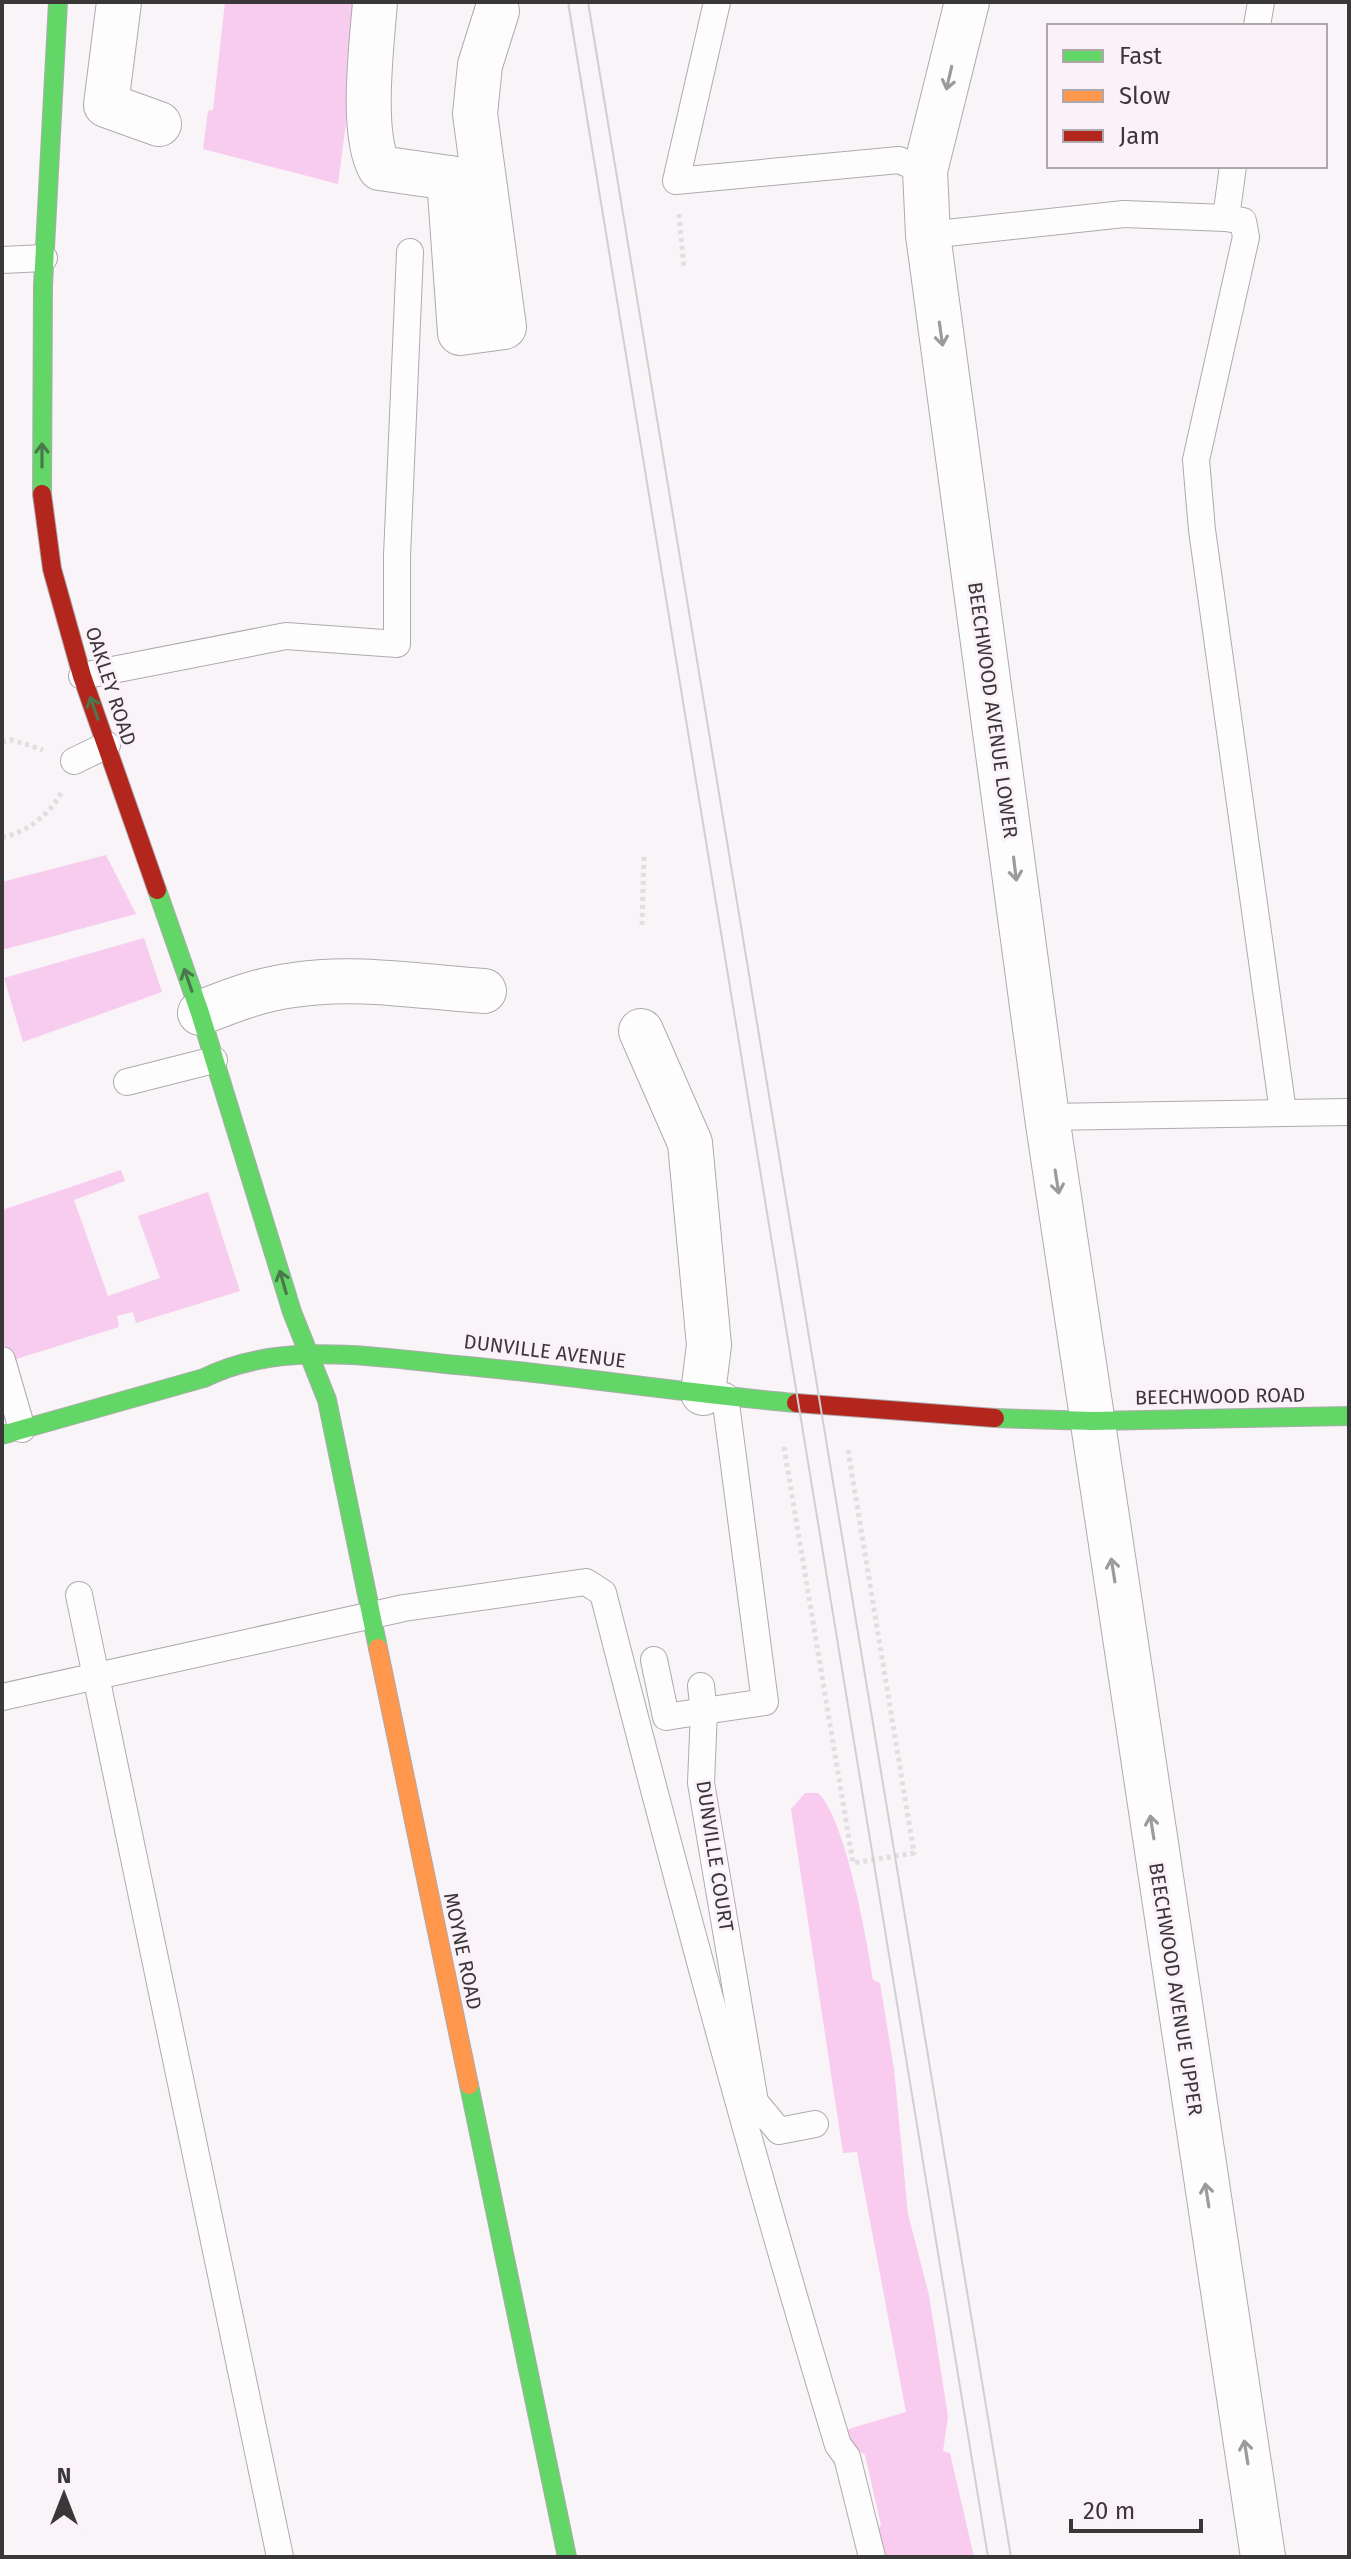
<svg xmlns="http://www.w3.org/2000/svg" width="1351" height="2559" viewBox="0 0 1351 2559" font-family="'Fira Sans',sans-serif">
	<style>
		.green { fill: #f7ccee }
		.forest { fill: #f8cbef }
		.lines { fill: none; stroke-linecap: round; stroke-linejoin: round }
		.lane-casing { stroke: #aeaaad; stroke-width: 28 }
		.street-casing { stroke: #aeaaad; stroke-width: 46 }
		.fast-casing { stroke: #aeaaad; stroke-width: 20 }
		.slow-casing { stroke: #aeaaad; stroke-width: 20 }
		.jam-casing { stroke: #aeaaad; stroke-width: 20 }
		.path { stroke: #e0dfe0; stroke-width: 5; stroke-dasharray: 4 4; stroke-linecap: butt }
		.lane { stroke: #fefdfe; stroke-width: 26 }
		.street { stroke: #fefdfe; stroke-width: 44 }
		.fast { stroke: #63d668; stroke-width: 18 }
		.slow { stroke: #ff974d; stroke-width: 18 }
		.jam { stroke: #b3261e; stroke-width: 18 }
		.tram { stroke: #d0cfd0; stroke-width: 2 }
		.oneway { stroke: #9c9a9c }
		.oneway2 { stroke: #4a774c }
		.labels { text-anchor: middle; stroke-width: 6; stroke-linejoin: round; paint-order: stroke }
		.street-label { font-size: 20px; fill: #3a3739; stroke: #fbf2f9 }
	</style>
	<rect width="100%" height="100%" fill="#f9f4f8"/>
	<g class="green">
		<polygon points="225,2 362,2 338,184 203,149 208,111 213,110"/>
		<polygon points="106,855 136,914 2,950 2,882"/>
		<polygon points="144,938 162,992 23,1042 4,978"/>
		<polygon points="121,1170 125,1181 74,1200 108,1296 160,1278 138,1216 208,1192 240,1291 136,1323 133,1312 117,1316 119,1327 10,1361 2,1337 2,1210"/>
	</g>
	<path class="forest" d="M805 1793H818C845 1817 867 1940 873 1980L880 1983 894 2069 908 2214 929 2295 948 2416 943 2451 950 2453 974 2557H881L875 2536 881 2525 865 2455 849 2444 842 2431 906 2412 857 2152 843 2153 791 1809Z"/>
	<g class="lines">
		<g class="lane-casing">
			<g id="lane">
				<polyline points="717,2 676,181 899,160 925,171"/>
				<polyline points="1257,26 1261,2"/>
				<polyline points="1233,166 1226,218 1243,221 1246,237 1196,460 1202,530 1283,1112"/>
				<polyline points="928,235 1124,214 1226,218"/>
				<polyline points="2,260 44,258"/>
				<polyline points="82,676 286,636 397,644 397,556 410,252"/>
				<polyline points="74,761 107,745"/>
				<polyline points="127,1082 214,1060"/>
				<polyline points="1047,1117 1349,1112"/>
				<polyline points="2,1360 22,1429"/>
				<polyline points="725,1396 765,1702 704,1711 701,1783 755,2102 779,2131 815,2124"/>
				<polyline points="79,1595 280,2557"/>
				<polyline points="654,1660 666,1717 704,1711 701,1686"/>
				<path d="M2 1697 404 1608 586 1582 603 1593C676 1879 753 2163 838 2445L847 2457 872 2557"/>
			</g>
		</g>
		<g class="street-casing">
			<g id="street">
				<polyline points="119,2 106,105 159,124"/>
				<path d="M375 2C372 43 360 134 380 168L477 182"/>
				<polyline points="967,2 925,171 928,235 1047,1117 1263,2557"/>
				<polyline points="449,178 460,333 504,327 475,114 480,65 497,11"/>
				<path d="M200 1013C230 1001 261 989 294 985 356 975 421 987 484 991"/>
				<polyline points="641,1031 690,1143 709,1345 703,1393"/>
			</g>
		</g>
		<g class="fast-casing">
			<g id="fast">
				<polyline points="42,494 43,285 58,2"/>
				<polyline points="157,890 200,1013 292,1312 327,1400 378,1648"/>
				<polyline points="995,1418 1093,1421 1349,1416"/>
				<path d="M2 1435 204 1378C280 1340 375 1357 456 1365 570 1375 682 1393 796 1403"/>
				<polyline points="469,2085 567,2557"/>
			</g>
		</g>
		<g class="slow-casing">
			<polyline id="slow" points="378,1648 469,2085"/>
		</g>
		<g class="jam-casing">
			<g id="jam">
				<polyline points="42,494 52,569 82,676 157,890"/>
				<polyline points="796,1403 995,1418"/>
			</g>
		</g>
		<g class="path">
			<polyline points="679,214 684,269"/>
			<polyline points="2,742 12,740 43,750"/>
			<path d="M2 837C25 834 53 812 62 791"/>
			<polyline points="642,925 644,855"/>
			<polyline points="784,1447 853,1863 914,1853 848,1450"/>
		</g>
		<use href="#lane" class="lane"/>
		<use href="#street" class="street"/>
		<use href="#fast" class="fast"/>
		<use href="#slow" class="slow"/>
		<use href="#jam" class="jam"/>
		<g class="tram">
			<polyline points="568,2 988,2557"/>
			<polyline points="588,2 1011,2557"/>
		</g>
	</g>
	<defs><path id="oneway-shaft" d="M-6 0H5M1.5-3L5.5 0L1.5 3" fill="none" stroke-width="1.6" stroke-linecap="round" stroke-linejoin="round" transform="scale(2)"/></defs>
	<g class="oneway">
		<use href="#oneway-shaft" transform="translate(949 78) rotate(103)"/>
		<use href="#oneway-shaft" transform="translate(941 334) rotate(82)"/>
		<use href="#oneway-shaft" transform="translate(1015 869) rotate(83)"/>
		<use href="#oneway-shaft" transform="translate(1057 1182) rotate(81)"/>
		<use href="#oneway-shaft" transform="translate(1113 1570) rotate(-99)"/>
		<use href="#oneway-shaft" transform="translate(1152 1827) rotate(-99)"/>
		<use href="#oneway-shaft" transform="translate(1207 2195) rotate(-99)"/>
		<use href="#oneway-shaft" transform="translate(1246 2452) rotate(-99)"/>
	</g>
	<g class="oneway2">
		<use href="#oneway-shaft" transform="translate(42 455) rotate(-90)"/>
		<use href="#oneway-shaft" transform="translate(94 708) rotate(-109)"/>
		<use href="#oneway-shaft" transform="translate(188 980) rotate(-109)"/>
		<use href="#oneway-shaft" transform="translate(283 1282) rotate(-106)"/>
	</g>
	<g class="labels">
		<g class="street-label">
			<text transform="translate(111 686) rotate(72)" y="7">OAKLEY ROAD</text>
			<text transform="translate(993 710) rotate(82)" y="7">BEECHWOOD AVENUE LOWER</text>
			<text transform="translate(545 1351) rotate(7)" y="7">DUNVILLE AVENUE</text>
			<text transform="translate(1220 1396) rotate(-1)" y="7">BEECHWOOD ROAD</text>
			<text transform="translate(715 1856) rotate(81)" y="7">DUNVILLE COURT</text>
			<text transform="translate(463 1951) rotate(78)" y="7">MOYNE ROAD</text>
			<text transform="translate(1176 1989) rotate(81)" y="7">BEECHWOOD AVENUE UPPER</text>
		</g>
	</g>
	<rect width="1351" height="2559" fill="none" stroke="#3a3739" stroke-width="8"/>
	<rect x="1047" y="24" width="280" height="144" fill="#fbf2f9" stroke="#aea7ac" stroke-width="2"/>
	<rect x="1063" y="50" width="40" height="12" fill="#63d668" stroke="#aea7ac" stroke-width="2"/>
	<text x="1119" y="64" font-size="24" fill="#3a3739">Fast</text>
	<rect x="1063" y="90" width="40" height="12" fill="#ff974d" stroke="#aea7ac" stroke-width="2"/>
	<text x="1119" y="104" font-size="24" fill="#3a3739">Slow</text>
	<rect x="1063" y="130" width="40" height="12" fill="#b3261e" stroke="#aea7ac" stroke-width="2"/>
	<text x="1119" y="144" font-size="24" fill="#3a3739">Jam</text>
	<g transform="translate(64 2495)" stroke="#fbf2f9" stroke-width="6" paint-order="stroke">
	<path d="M0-6L14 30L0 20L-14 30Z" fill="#3a3739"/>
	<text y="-12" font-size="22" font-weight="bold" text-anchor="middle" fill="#3a3739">N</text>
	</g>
	<path d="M1071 2519v12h130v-12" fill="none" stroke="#3a3739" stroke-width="4"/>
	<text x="1083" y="2519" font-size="24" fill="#3a3739" stroke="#fbf2f9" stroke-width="6" paint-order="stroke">20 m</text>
</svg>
